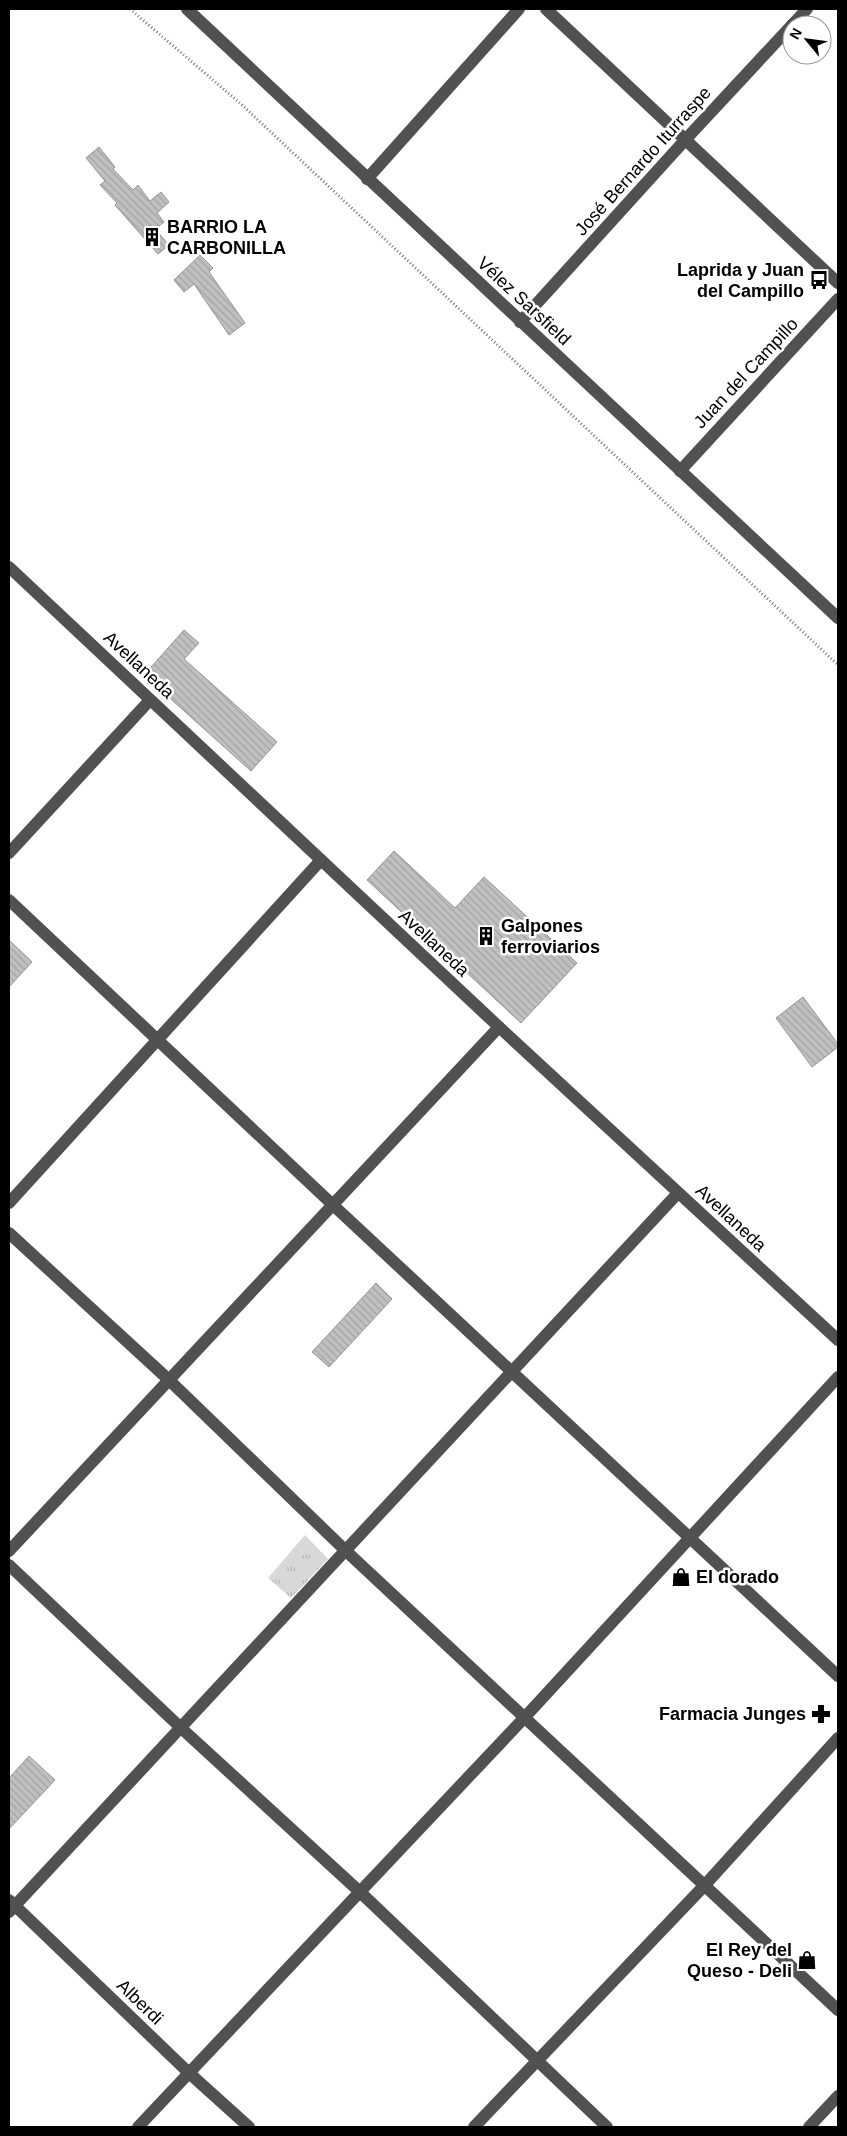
<svg xmlns="http://www.w3.org/2000/svg" width="847" height="2136" viewBox="0 0 847 2136" font-family="Arial,sans-serif">
	<style>
		.park { fill: url(#park-tufts) }
		.building { fill: url(#building-back-hatch); stroke: #959595 }
		.lines { fill: none; stroke-linecap: round; stroke-linejoin: round }
		.path { stroke: #737373; stroke-width: 3; stroke-dasharray: 1 2.5; stroke-linecap: butt }
		.minor { stroke: #515151; stroke-width: 12 }
		.labels { text-anchor: middle; stroke-width: 5; stroke-linejoin: round; paint-order: stroke }
		.street-label { font-size: 18px; fill: #000; stroke: #fff }
		.poi-label { font-size: 18px; font-weight: bold; fill: #000; stroke: #fff; text-anchor: start }
	</style>
	<defs>
		<pattern id="park-tufts" width="24" height="20" patternUnits="userSpaceOnUse" patternTransform="scale(1.25)"><rect width="24" height="20" fill="#d8d8d8"/><path d="M3 7l-1-3M5 7V3M7 7l1-3M15 17l-1-3M17 17v-4M19 17l1-3" fill="none" stroke="#b8b8b8"/></pattern>
		<pattern id="building-back-hatch" width="6" height="6" patternUnits="userSpaceOnUse" patternTransform="scale(1.25)"><rect width="6" height="6" fill="#c0c0c0"/><path d="M-1 5l2 2M0 0l6 6M5-1l2 2" fill="none" stroke="#a3a3a3"/></pattern>
	</defs>
	<rect width="100%" height="100%" fill="#fff"/>
	<polygon class="park" points="305,1535 328,1559 291,1598 268,1578"/>
	<g class="building">
		<polygon points="99,147 115,167 113,169 133,190 138,185 150,201 161,192 169,202 157,213 164,222 155,229 169,245 158,254 115,205 117,203 100,185 105,181 86,158"/>
		<polygon points="200,255 213,268 209,272 245,323 229,335 194,284 184,292 174,280"/>
		<polygon points="184,630 199,643 184,659 277,742 251,771 144,675"/>
		<polygon points="394,851 455,908 484,877 577,963 521,1023 367,880"/>
		<polygon points="9,940 32,962 9,987"/>
		<polygon points="803,997 838,1044 838,1047 812,1067 776,1018"/>
		<polygon points="376,1283 392,1299 329,1367 312,1352"/>
		<polygon points="29,1756 55,1780 9,1829 9,1778"/>
	</g>
	<g class="lines">
		<polyline class="path" points="130,9 241,104 838,665"/>
		<g class="minor">
			<polyline points="187,9 838,618"/>
			<polyline points="546,9 838,283"/>
			<polyline points="792,25 807,9"/>
			<polyline points="367,179 519,9"/>
			<polyline points="520,322 686,139 792,25"/>
			<polyline points="680,471 838,299"/>
			<polyline points="9,567 499,1027 838,1340"/>
			<polyline points="9,853 150,700"/>
			<polyline points="9,900 333,1205 838,1676"/>
			<polyline points="9,1203 321,860"/>
			<polyline points="9,1233 169,1380 346,1551 838,2010"/>
			<polyline points="9,1551 499,1027"/>
			<polyline points="9,1565 180,1727 360,1892 607,2127"/>
			<polyline points="9,1900 188,2072 249,2127"/>
			<polyline points="9,1912 678,1193"/>
			<polyline points="138,2127 525,1717 838,1377"/>
			<polyline points="474,2127 704,1886 838,1738"/>
			<polyline points="809,2127 838,2096"/>
		</g>
	</g>
	<defs>
		<g id="building-bare" transform="scale(1.5)"><path d="M-4-6H4V6H1V3H-1V6H-4ZM-2.5-4.3h1.7v1.8h-1.7ZM.8-4.3h1.7v1.8H.8ZM-2.5-1h1.7V.8h-1.7ZM.8-1h1.7V.8H.8Z" fill="#000" stroke="#fff" stroke-width="2.5" paint-order="stroke"/></g>
		<g id="bus-bare" transform="scale(1.5)"><path d="M-5-6H5V4H4V6H2V4H-2V6H-4V4H-5ZM-3.5-4V0h7V-4ZM-3.5 1.2v1.5H-2V1.2ZM2 1.2v1.5H3.5V1.2Z" fill="#000" stroke="#fff" stroke-width="2.5" paint-order="stroke"/></g>
		<g id="shop-bare" transform="scale(1.5)"><path d="M-5-2.5h2.3a2.7 3.5 0 0 1 5.4 0H5L5.5 6h-11ZM-1.5-2.5h3a1.5 2.3 0 0 0-3 0Z" fill="#000" stroke="#fff" stroke-width="2.5" paint-order="stroke"/></g>
		<g id="pharmacy-bare" transform="scale(1.5)"><path d="M-2-6h4v4h4v4h-4v4h-4v-4h-4v-4h4Z" fill="#000" stroke="#fff" stroke-width="2.5" paint-order="stroke"/></g>
	</defs>
	<g fill-rule="evenodd">
		<use href="#building-bare" x="152" y="237"/>
		<use href="#bus-bare" x="819" y="280"/>
		<use href="#building-bare" x="486" y="936"/>
		<use href="#shop-bare" x="681" y="1577"/>
		<use href="#pharmacy-bare" x="821" y="1714"/>
		<use href="#shop-bare" x="807" y="1960"/>
	</g>
	<g class="labels">
		<g class="street-label">
			<text transform="translate(643 161) rotate(-48)" y="6">José Bernardo Iturraspe</text>
			<text transform="translate(524 301) rotate(43)" y="6">Vélez Sarsfield</text>
			<text transform="translate(746 373) rotate(-47)" y="6">Juan del Campillo</text>
			<text transform="translate(139 665) rotate(43)" y="6">Avellaneda</text>
			<text transform="translate(434 943) rotate(43)" y="6">Avellaneda</text>
			<text transform="translate(731 1218) rotate(43)" y="6">Avellaneda</text>
			<text transform="translate(140 2002) rotate(44)" y="6">Alberdi</text>
		</g>
		<g class="poi-label">
			<text x="167" y="233">BARRIO LA<tspan x="167" dy="21">CARBONILLA</tspan></text>
			<text x="804" y="276" text-anchor="end">Laprida y Juan<tspan x="804" dy="21">del Campillo</tspan></text>
			<text x="501" y="932">Galpones<tspan x="501" dy="21">ferroviarios</tspan></text>
			<text x="696" y="1583">El dorado</text>
			<text x="806" y="1720" text-anchor="end">Farmacia Junges</text>
			<text x="792" y="1956" text-anchor="end">El Rey del<tspan x="792" dy="21">Queso - Deli</tspan></text>
		</g>
	</g>
	<rect width="847" height="2136" fill="none" stroke="#000000" stroke-width="20"/>
	<g transform="translate(807 40) rotate(299)"><circle r="24" fill="#ffffff" stroke="#999999"/>
	<path d="M0-4L9 19L0 12L-9 19Z" fill="#000000"/>
	<text y="-8" font-size="14" font-weight="bold" text-anchor="middle" fill="#000000">N</text>
	</g>
</svg>
